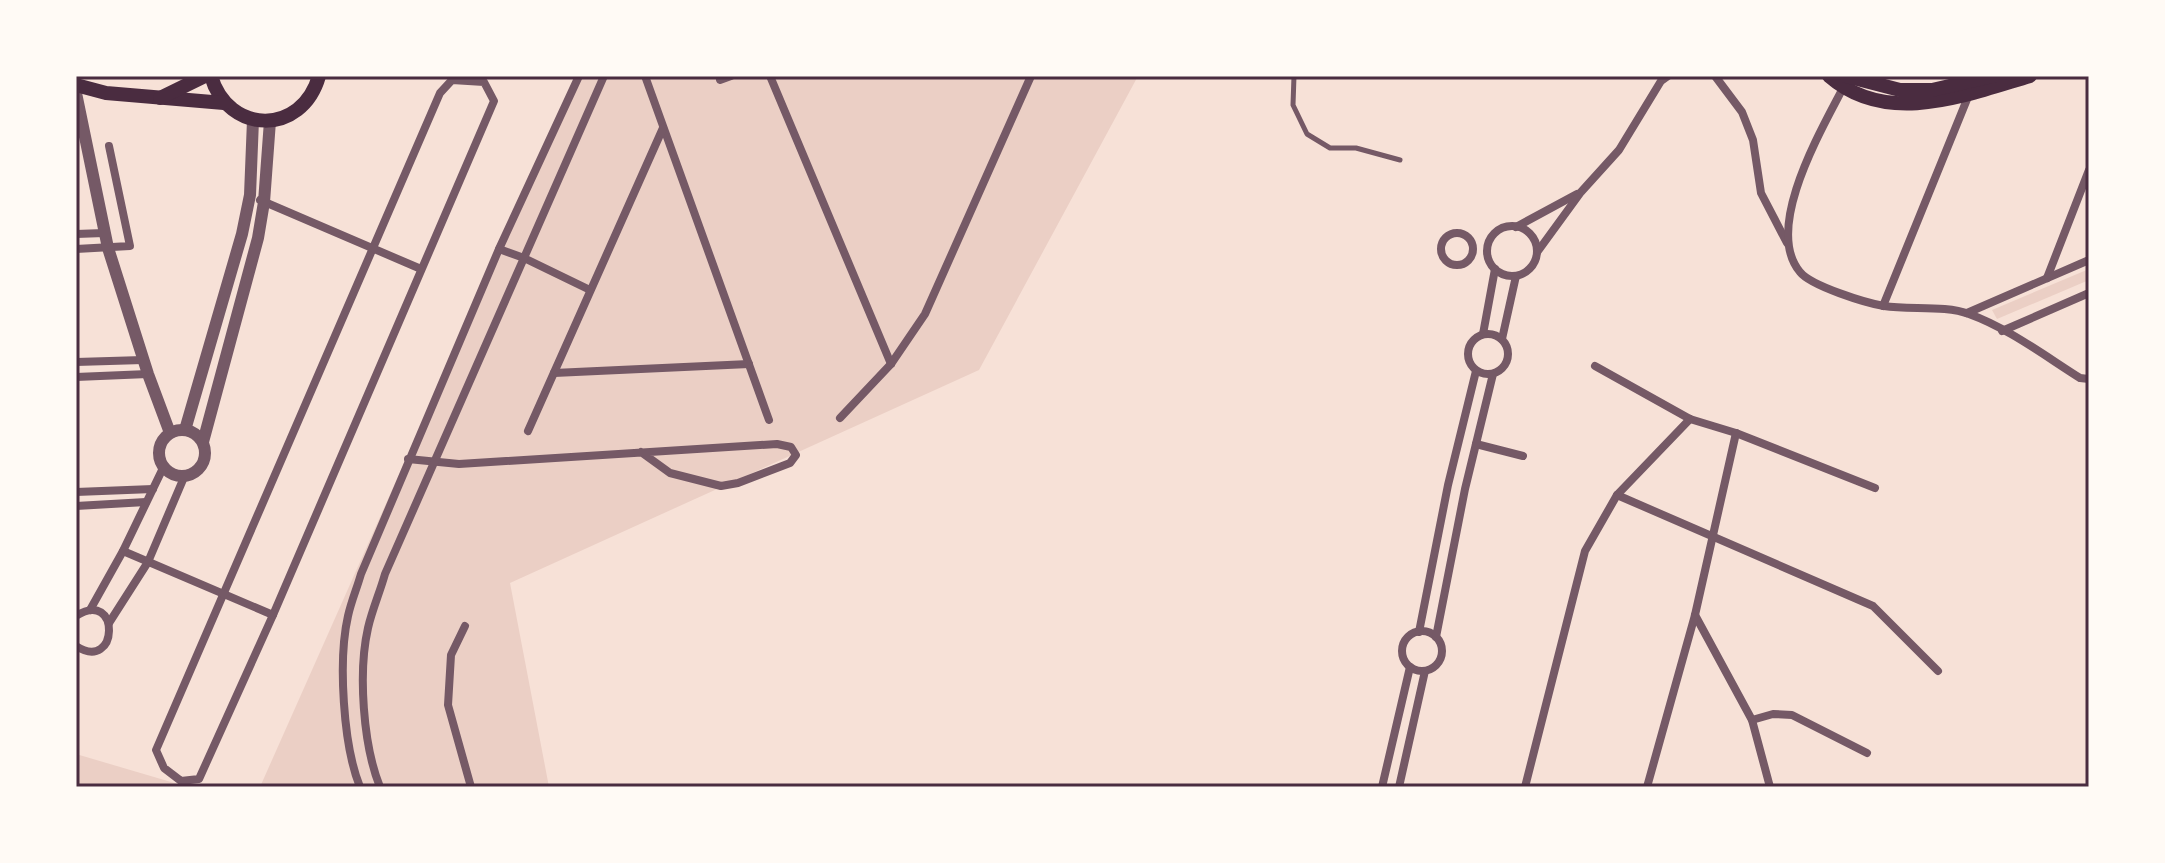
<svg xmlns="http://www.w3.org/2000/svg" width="2165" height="863" viewBox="0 0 2165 863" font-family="'Archivo Narrow',sans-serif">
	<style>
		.green { fill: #ebcfc5 }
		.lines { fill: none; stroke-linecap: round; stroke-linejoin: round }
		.service { stroke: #755966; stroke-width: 5 }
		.minor { stroke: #755966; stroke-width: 8 }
		.tertiary { stroke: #755966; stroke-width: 12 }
		.secondary { stroke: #4a2c40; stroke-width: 14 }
		.neatline { fill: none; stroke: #4a2c40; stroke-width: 3 }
	</style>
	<rect width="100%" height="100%" fill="#f7e1d7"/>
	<g class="green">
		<polygon points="576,76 1138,76 979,370 510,583 549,787 260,787"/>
		<polygon points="2089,269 2089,280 1997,319 1992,310"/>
		<polygon points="76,754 188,787 76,787"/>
	</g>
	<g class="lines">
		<polyline class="service" points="1294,76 1293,105 1307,134 1330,148 1356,148 1400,160"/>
		<g class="minor">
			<polyline points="645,76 769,420"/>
			<polyline points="770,76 891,364"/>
			<polyline points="1715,76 1742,112 1753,140 1761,193 1787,243"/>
			<polygon points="452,80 484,82 494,101 273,615 199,779 181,781 164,768 156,750 440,93"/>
			<polyline points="720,80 731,76"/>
			<path d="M1844 86C1822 129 1763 228 1800 272 1811 286 1866 303 1884 306 1910 310 1945 305 1969 314 2008 328 2045 356 2080 378L2089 379"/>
			<polyline points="260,200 421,269"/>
			<circle cx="1512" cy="251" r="25"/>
			<polyline points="1516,227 1577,194"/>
			<circle cx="1457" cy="249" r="16"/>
			<polyline points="76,234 104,233"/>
			<polyline points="76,249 130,246 109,146"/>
			<polyline points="499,249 524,258 590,290"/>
			<polyline points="1538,251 1581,192 1619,150 1661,81 1668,76"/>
			<polyline points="2047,278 2089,170"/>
			<polyline points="1883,306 1970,92"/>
			<polyline points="1967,313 2089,260"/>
			<polyline points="2002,331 2089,293"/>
			<circle cx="1488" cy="354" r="20"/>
			<polyline points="1483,334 1495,269"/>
			<polyline points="1502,339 1516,276"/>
			<polyline points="76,362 143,360"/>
			<polyline points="1595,366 1690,419 1736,433 1875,488"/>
			<polyline points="554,373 749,364"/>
			<polyline points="76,377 148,374"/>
			<polyline points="840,418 891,364 925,314 1031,76"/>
			<polyline points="528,431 663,128"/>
			<polyline points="1476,444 1523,456"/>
			<polyline points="408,459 459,464 777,444 791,447 796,455 790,463 738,483 721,486 670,473 641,452"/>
			<polyline points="76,492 153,489"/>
			<polyline points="1617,495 1873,606 1938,671"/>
			<polyline points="76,506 146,502"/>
			<polyline points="123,551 273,615"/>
			<polyline points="90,610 123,551 164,466"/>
			<polyline points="1695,615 1752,720 1770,787"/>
			<path d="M76 616C121 587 119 674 76 646"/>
			<polyline points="109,623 148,562 185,475"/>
			<polyline points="465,626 451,655 448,705 471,787"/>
			<circle cx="1422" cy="651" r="20"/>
			<polyline points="1419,632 1448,485 1476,371"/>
			<polyline points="1436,637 1465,489 1493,374"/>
			<polyline points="1752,720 1773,714 1792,715 1867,753"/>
			<path d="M360 787C343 745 338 660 348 616 351 602 357 588 361 574L499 249 579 76"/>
			<path d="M380 787C363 745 358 672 368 628 372 610 380 592 385 574L604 76"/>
			<polyline points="1382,787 1410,667"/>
			<polyline points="1399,787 1425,671"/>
			<polyline points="1525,787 1585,551 1617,495 1690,419"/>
			<polyline points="1647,787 1695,615 1736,433"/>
		</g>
		<g class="tertiary">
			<polyline points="76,93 108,248 148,374 170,433"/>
			<polyline points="185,430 242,234 250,195 253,120"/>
			<circle cx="182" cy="453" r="23"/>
			<polyline points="203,442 258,238 264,202 270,121"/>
		</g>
		<g class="secondary">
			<path d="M211 76C228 135 302 136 319 76"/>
			<path d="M1829 76C1887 127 1966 95 2030 76"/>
			<polyline points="1846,76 1900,90 1932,90 1993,76"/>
			<polyline points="76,85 106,93 224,103"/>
			<polyline points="160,98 205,76"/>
		</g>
	</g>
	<rect width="2165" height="863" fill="none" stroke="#fffaf5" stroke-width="156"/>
	<rect x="78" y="78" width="2009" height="707" class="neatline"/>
</svg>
